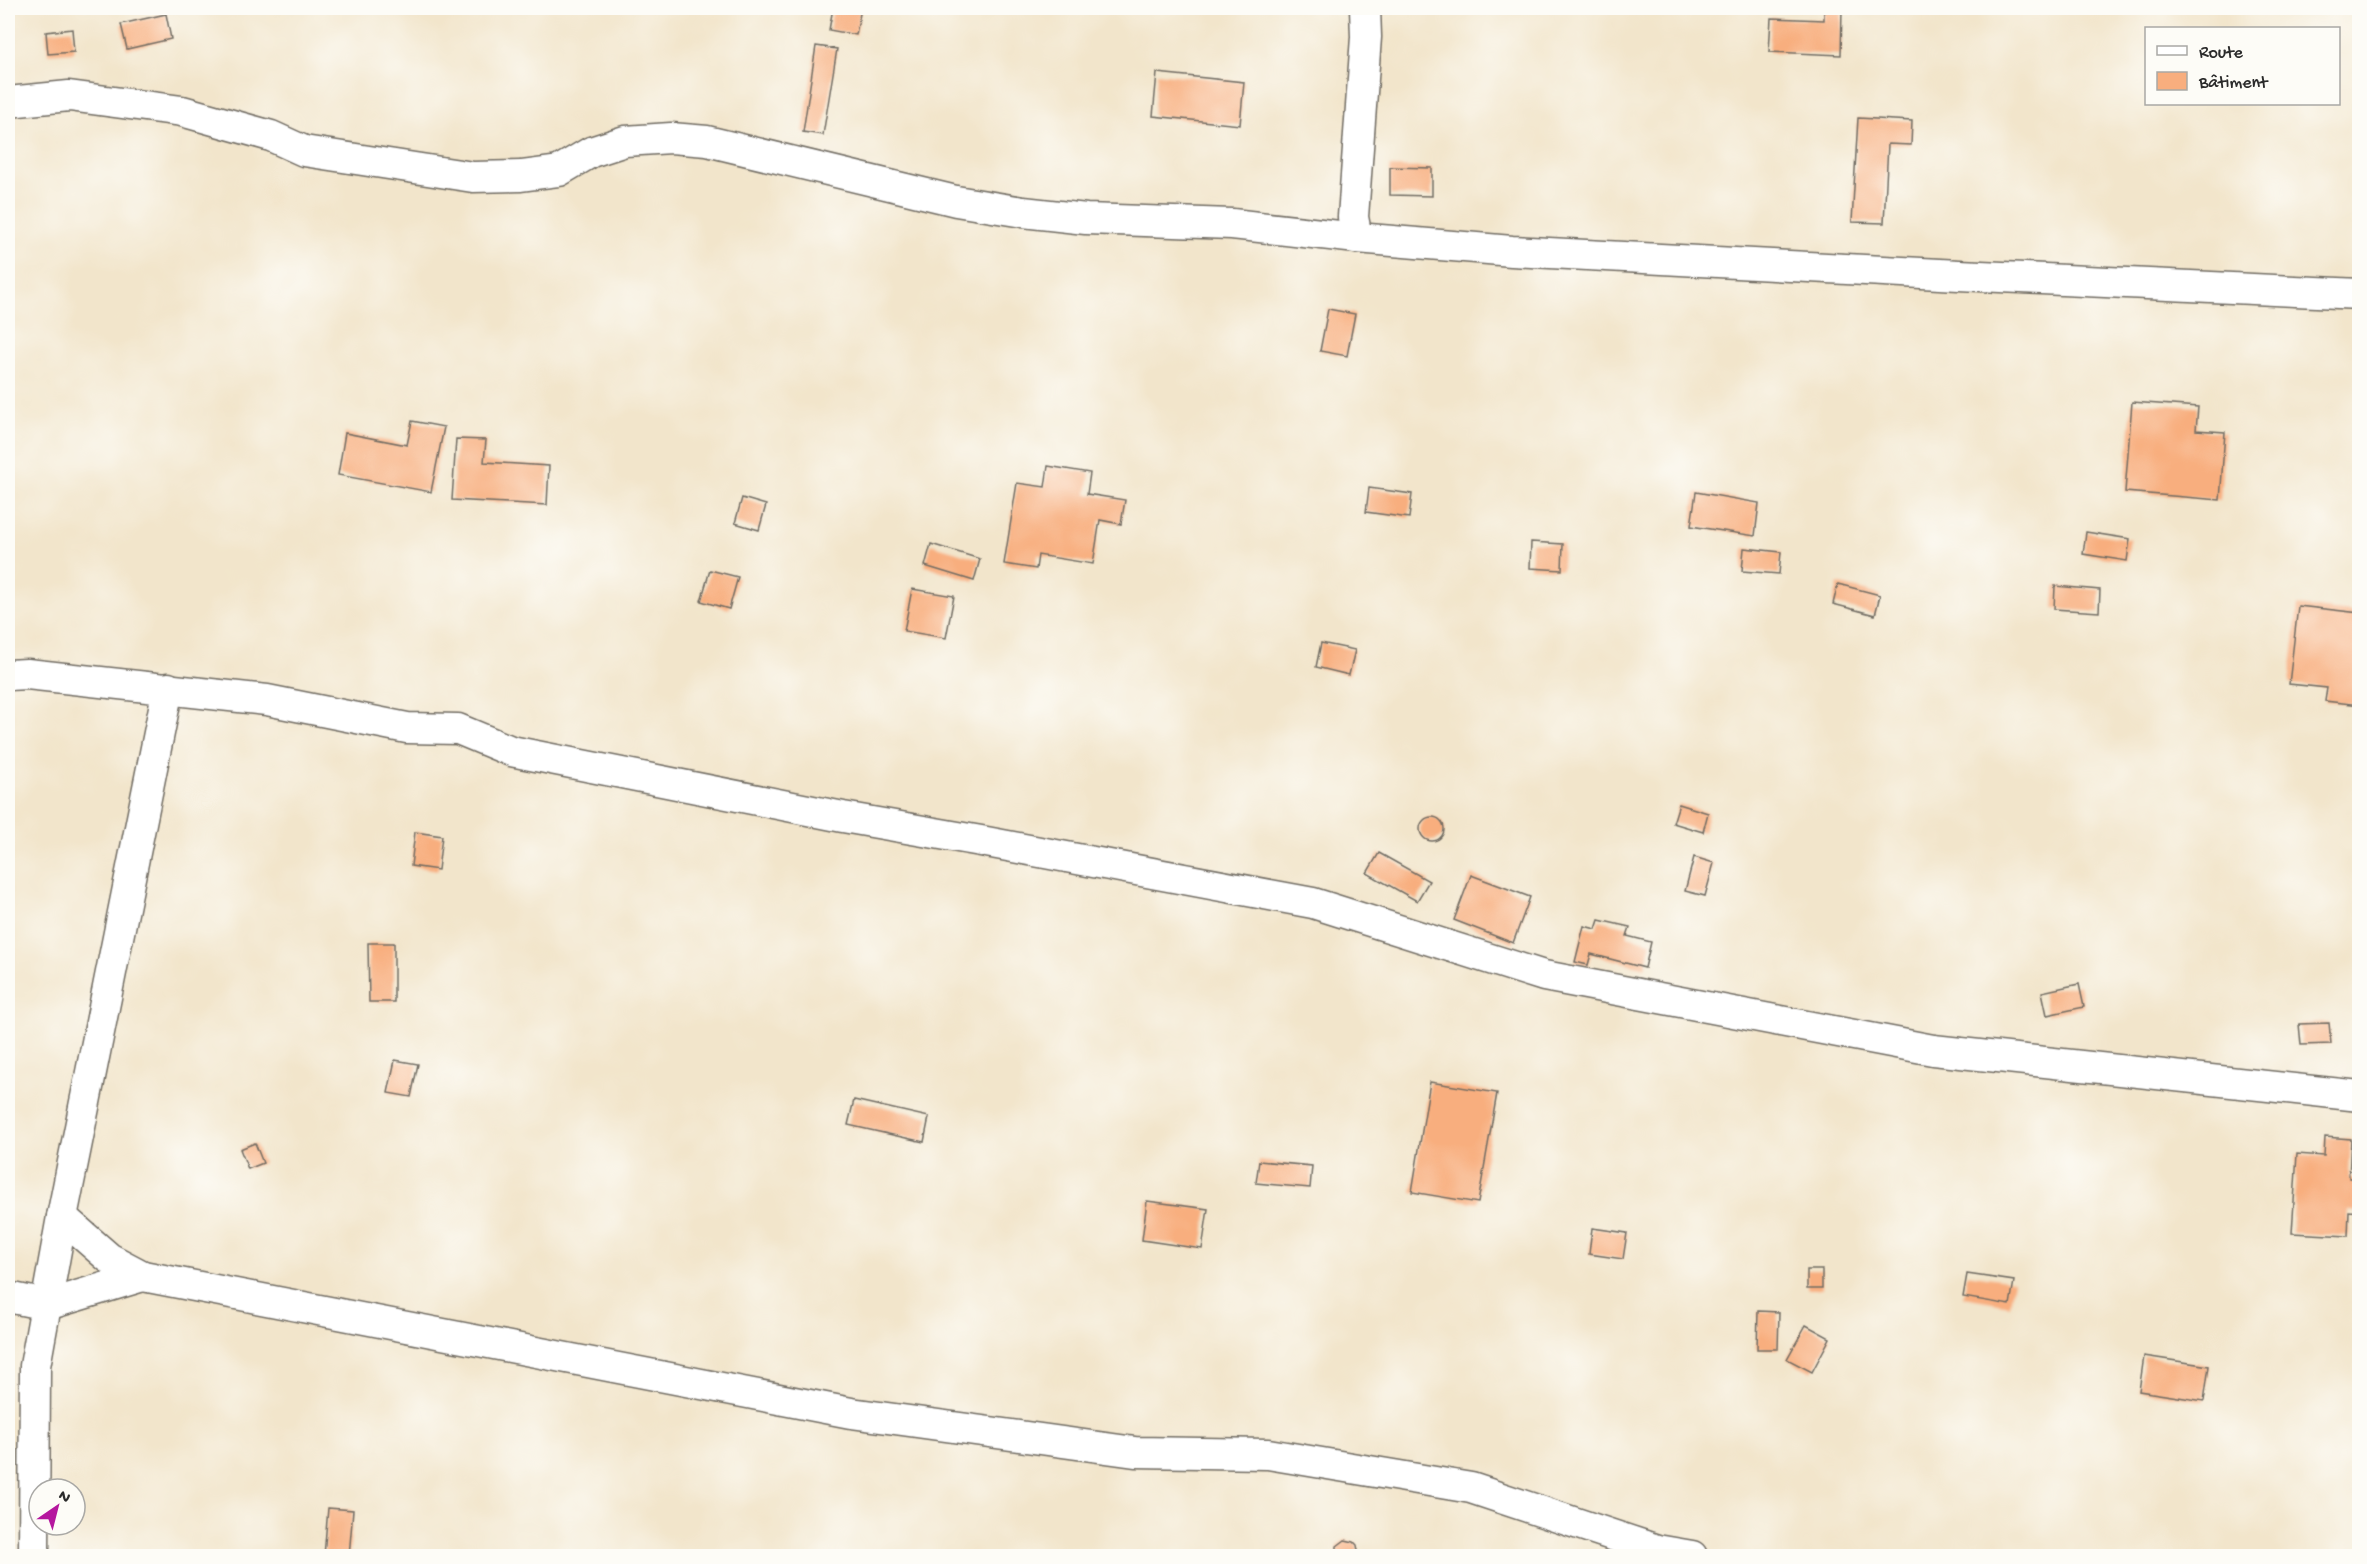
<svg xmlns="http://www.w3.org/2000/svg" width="2367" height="1564" viewBox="0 0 2367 1564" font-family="'Gochi Hand',sans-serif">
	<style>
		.building { fill: #f8ae7e }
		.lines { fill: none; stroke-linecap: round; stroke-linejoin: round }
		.street-casing { stroke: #716c63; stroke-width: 33 }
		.street { stroke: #fff; stroke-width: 30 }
	</style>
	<rect width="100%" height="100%" fill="#fdfcf7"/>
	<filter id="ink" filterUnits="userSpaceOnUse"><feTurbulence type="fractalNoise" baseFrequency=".0167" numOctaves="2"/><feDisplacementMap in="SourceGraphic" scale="12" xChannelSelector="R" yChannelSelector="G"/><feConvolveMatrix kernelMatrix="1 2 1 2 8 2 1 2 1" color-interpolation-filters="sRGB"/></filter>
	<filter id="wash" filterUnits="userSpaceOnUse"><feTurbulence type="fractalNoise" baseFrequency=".008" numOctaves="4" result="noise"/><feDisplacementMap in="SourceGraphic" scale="24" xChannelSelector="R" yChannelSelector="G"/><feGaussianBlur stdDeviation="1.35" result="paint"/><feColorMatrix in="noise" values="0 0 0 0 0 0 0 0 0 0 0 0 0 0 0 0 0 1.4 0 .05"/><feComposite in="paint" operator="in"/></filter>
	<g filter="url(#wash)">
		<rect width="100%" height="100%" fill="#f2e5cb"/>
		<g id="blocks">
			<g class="building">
				<polygon points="833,8 861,8 856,35 829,30"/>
				<polygon points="1824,8 1842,8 1841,55 1769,52 1771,18 1824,20"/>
				<polygon points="2230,8 2294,8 2294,15"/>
				<polygon points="166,14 171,39 127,49 121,24"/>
				<polygon points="72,29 74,52 48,54 46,32"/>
				<polygon points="816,46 837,49 823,135 803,132"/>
				<polygon points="1157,73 1244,82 1240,125 1153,116"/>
				<polygon points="1858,118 1912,121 1911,145 1888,144 1884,223 1852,222"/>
				<polygon points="1390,167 1432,168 1432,196 1390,195"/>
				<polygon points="1328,309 1355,314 1347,356 1320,351"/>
				<polygon points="2132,402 2198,407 2196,430 2225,432 2220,500 2125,492"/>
				<polygon points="412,421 444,427 431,492 338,475 345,433 407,445"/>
				<polygon points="456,439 486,440 484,462 549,466 547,505 452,500"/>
				<polygon points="1048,466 1090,473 1087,494 1125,500 1121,524 1100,520 1093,564 1038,555 1036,569 1004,564 1017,483 1045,487"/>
				<polygon points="1369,488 1412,494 1409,518 1366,512"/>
				<polygon points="1696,492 1759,503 1755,536 1691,526"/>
				<polygon points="742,498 766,505 759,530 735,523"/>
				<polygon points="2086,532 2130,539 2127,561 2083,554"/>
				<polygon points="1531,542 1563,544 1562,570 1530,568"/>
				<polygon points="931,544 980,559 974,581 925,566"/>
				<polygon points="1744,548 1781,552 1779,574 1742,571"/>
				<polygon points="710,570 738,577 729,609 701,601"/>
				<polygon points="1838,584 1880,595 1875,615 1833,604"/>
				<polygon points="2055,586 2100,590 2099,612 2054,609"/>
				<polygon points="912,589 954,596 946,638 904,631"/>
				<polygon points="2298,606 2360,613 2360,705 2325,701 2327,688 2289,684"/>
				<polygon points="1321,643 1355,650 1349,675 1316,667"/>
				<polygon points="1679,804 1708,813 1703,832 1673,823"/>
				<circle cx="1432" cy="829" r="12"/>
				<polygon points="415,832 442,836 438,870 411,866"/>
				<polygon points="1379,853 1429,881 1417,901 1367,873"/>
				<polygon points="1694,857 1714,863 1705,896 1685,891"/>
				<polygon points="1471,875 1530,897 1513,943 1454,920"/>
				<polygon points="1599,920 1630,927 1627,936 1651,942 1645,968 1591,954 1588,965 1575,962 1584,926 1596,929"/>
				<polygon points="368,943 394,943 394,1002 369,1002"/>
				<polygon points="2079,984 2084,1007 2047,1015 2042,992"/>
				<polygon points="2329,1023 2331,1044 2301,1045 2299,1024"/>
				<polygon points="395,1060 418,1064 411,1097 388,1093"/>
				<polygon points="1430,1082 1497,1093 1478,1203 1412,1192"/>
				<polygon points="854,1100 929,1117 924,1142 848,1125"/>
				<polygon points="2325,1137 2351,1139 2349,1178 2360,1179 2360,1212 2349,1211 2348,1236 2292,1233 2297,1154 2324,1156"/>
				<polygon points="255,1143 263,1163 248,1169 240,1149"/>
				<polygon points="1259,1161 1312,1166 1310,1188 1256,1183"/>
				<polygon points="1147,1201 1208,1209 1202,1249 1142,1240"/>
				<polygon points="1592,1228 1627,1233 1623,1259 1589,1254"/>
				<rect x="1807" y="1270" width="15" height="19"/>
				<polygon points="1967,1274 2014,1281 2010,1305 1963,1297"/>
				<polygon points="1758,1311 1779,1312 1778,1349 1757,1349"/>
				<polygon points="1806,1325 1830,1338 1812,1372 1787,1359"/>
				<polygon points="2144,1356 2209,1366 2204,1401 2139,1391"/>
				<polygon points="328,1508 353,1510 349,1556 324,1556"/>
				<polygon points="1345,1540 1354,1542 1357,1545 1359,1556 1337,1556 1337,1546"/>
			</g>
		</g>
	</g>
	<g filter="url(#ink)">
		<use href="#blocks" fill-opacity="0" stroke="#716c63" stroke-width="1.5"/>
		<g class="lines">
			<g class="street-casing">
				<g id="street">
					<polyline points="8,102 69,96 182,111 271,136 304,151 473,177 521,176 559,171 591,152 625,141 671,138 707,141 956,201 1023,212 1086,219 1232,224 1357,238 1512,251 1959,275 2360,294"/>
					<polyline points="1357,238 1353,217 1366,37 1365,8"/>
					<polyline points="8,675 27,674 267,700 407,728 458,729 511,751 843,817 981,841 1313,903 1544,976 1933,1050 2360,1096"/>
					<polyline points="62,1217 109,1258 143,1276 851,1413 1135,1452 1268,1454 1471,1488 1657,1550 1692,1556"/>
					<polyline points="8,1297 47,1305 143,1276"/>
					<polyline points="34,1556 35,1366 62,1217 168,688"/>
				</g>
			</g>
			<use href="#street" class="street"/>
		</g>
	</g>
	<rect width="2367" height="1564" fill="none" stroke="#fdfcf7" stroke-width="30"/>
	<rect x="2145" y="27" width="195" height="78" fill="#fdfcf7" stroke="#a9a8a5" stroke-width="1.5"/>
	<rect x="2157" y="46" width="30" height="9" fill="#ffffff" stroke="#a9a8a5" stroke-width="1.5"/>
	<text x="2199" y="57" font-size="18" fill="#2b2b2b">Route</text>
	<rect x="2157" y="72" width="30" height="18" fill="#f8ae7e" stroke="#a9a8a5" stroke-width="1.5"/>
	<text x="2199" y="87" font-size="18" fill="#2b2b2b">Bâtiment</text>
	<g transform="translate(57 1507) rotate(35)"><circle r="28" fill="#fdfcf7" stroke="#a9a8a5" stroke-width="1.5"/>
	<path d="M0-4.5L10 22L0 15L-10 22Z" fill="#b5179e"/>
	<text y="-9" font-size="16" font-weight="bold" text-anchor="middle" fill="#2b2b2b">N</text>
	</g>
</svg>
